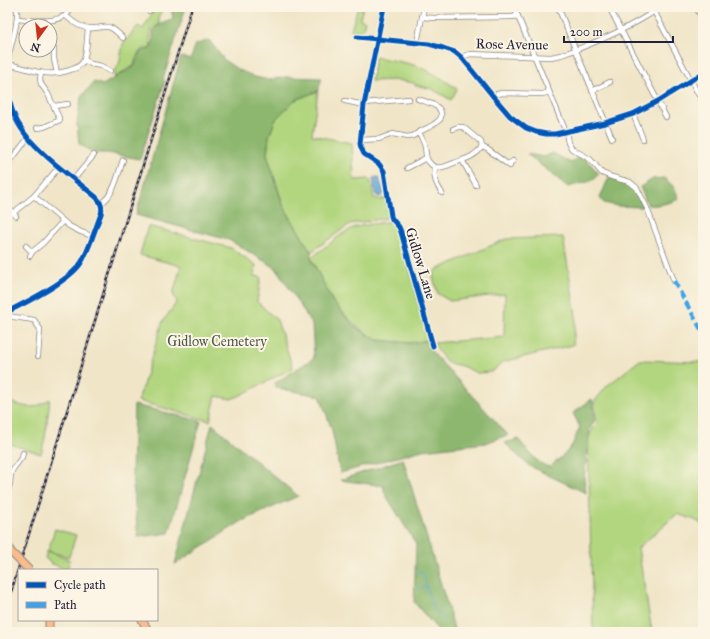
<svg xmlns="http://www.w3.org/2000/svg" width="710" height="639" viewBox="0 0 710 639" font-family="'IM FELL Great Primer',serif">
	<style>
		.green { fill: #b2d67f; stroke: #6a7c5d }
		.forest { fill: #8db76e; stroke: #586c54 }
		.water { fill: #5ca6d4; stroke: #3f6488 }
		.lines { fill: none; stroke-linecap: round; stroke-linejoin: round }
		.stream { stroke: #5ca6d4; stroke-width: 1 }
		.minor-casing { stroke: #898481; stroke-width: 6 }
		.primary-casing { stroke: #898481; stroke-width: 9 }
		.trunk-casing { stroke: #898481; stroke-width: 9 }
		.minor { stroke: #fff; stroke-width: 4.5 }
		.primary { stroke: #f9bc8a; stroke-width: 7 }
		.trunk { stroke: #f9bc8a; stroke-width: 7 }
		.rail-casing { stroke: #22223b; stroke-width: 2.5 }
		.rail { stroke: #fcf5e5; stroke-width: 1; stroke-dasharray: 3; stroke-linecap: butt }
		.trunk-bridge-casing { stroke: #898481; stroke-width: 9; stroke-linecap: butt }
		.trunk-bridge { stroke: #f9bc8a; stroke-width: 7 }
		.quiet { stroke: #3ea2ec; stroke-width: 4; stroke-dasharray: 8 4; stroke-linecap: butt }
		.cycleway-casing { stroke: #fcf5e5; stroke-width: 8 }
		.cycleway { stroke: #0057b8; stroke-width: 5 }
		.labels { text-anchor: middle; stroke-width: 4; stroke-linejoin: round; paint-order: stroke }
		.street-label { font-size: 14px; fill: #22223b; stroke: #fcf5e5 }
		.park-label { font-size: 14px; fill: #4d584f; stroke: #fcf5e5 }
	</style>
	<rect width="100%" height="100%" fill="#fcf5e5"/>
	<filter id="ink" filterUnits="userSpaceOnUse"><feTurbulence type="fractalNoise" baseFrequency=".025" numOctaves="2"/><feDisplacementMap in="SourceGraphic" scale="8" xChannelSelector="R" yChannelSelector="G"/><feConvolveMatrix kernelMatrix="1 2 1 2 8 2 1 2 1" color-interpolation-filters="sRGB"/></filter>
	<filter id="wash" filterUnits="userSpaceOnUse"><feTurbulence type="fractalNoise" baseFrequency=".012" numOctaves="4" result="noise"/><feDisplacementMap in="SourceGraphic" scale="16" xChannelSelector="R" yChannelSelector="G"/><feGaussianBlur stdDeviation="0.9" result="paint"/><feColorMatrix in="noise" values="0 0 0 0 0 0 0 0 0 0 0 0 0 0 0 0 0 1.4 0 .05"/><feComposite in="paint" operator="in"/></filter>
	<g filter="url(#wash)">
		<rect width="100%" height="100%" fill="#f0e5c7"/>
		<g class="green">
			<path d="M155 7H165L159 15V25C157 26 155 27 153 28 148 32 152 44 150 49H143C137 53 135 59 134 66L127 69 121 74 114 78 115 69 119 65 123 44 138 26 143 29 152 14Z"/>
			<polygon points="358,7 363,7 360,19 365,21 362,31 356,30 355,34 351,30"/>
			<path d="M375 57C390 60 407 62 422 68 434 73 446 81 457 89L451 100 432 89 415 85 414 83 397 80 371 81Z"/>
			<polygon points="318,91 312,135 352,143 354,180 370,179 374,198 382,200 385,196 388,213 387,218 350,224 311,252 283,205 267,154 269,136 276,119 295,100"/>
			<polygon points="391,221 396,224 399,231 429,340 415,343 377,340 355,325 333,302 311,258 342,234 355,227"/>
			<polygon points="148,226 231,248 256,265 254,276 261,277 257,302 277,320 293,368 239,396 231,399 216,396 210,421 138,401 163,321 177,302 173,294 181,266 140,255"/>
			<polygon points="563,237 576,316 573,345 502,362 499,366 491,372 477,373 462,366 448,363 438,351 434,343 504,337 505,294 450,301 438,294 433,277 436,270 506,239"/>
			<polygon points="640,360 703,362 703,525 695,520 677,514 638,548 652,632 593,632 588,438 597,422 594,402 607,386"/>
			<path d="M7 399C10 401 13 403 16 404 33 409 35 408 50 399L45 438 41 454 7 443Z"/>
			<polygon points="55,529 76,535 69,557 48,551"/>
			<polygon points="47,551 70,560 67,570 53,564 51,564 49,562 49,561 45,558"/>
		</g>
		<g class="forest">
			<polygon points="171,7 186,7 163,79 165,81 140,159 108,153 94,153 79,144 77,124 81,97 94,82 103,85 114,78 134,67 140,52 150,49 153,41 153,31 159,25 173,19"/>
			<polygon points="209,40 224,60 237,69 255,77 269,80 285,77 322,78 318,91 295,100 276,119 269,136 267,154 283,205 311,252 311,258 332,301 354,326 377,340 410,343 429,340 432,352 508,435 485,443 422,450 340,473 332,430 320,396 276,388 275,383 314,358 312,324 276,268 229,240 136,215 181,57 191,59 195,45"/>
			<polygon points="553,153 571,163 578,156 587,160 599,174 591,181 568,187 527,154 544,157"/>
			<polygon points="609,177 631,185 640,199 642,207 618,206 604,203 600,198"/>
			<path d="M664 178 674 187 679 199C669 203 659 206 648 205L640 187 653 179Z"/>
			<path d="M592 399 595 420 590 428 584 478 586 493 552 477 528 465 505 443 518 439C526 448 537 465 550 467 556 461 565 455 571 447 575 441 576 434 580 427L573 413Z"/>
			<polygon points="134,405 201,421 169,533 138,537 132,474"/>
			<polygon points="212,424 298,496 242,521 175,564"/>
			<polygon points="403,459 450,614 455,632 438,632 438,630 414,602 416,544 384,492 384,486 340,480"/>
		</g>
		<path class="water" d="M376 177H378C381 183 383 188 384 194L380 197 377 196 374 186 373 178Z"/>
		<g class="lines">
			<g class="stream">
				<polyline points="416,572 423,572 426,586 434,609 446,620"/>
				<polyline points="418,588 425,587"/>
			</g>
		</g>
	</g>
	<g filter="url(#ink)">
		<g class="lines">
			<g class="minor-casing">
				<g id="minor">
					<polyline points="145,7 149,11"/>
					<polyline points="384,7 364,105 360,144 361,148 364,154 379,164 384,171 391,216 392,219 399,227 401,232 433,346"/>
					<polyline points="514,7 566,132 568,143 572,149 590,159 602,173 612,177 630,182 637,188 647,208 674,281"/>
					<polyline points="558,7 612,138"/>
					<polyline points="609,7 666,117"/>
					<polyline points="696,7 703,20"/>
					<polyline points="654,11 703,103"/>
					<path d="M66 16C74 23 83 30 95 28 100 28 105 25 111 28 115 30 119 34 123 38"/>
					<polyline points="422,17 434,18 512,17 518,16"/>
					<path d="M17 19C34 20 64 26 72 7"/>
					<polyline points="357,37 429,44 443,48 455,52 462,58 492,95 510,116 526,128 536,132 546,134 555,134 605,123 633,114 658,101 703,73"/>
					<polyline points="417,43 424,7"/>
					<polyline points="54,49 54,59 57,73"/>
					<path d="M462 58 464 56 470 54 551 57 561 55C596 43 630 28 661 7"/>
					<polyline points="84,60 91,64 101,66 110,71"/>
					<path d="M7 64C30 68 43 78 67 71 73 69 79 68 83 62 87 54 87 37 88 28"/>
					<path d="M7 66C9 46 19 27 17 7"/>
					<path d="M7 86C10 124 32 145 60 168 72 178 84 187 96 197 101 202 103 207 101 214 95 229 89 250 81 263 69 281 27 302 7 312"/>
					<polyline points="592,91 610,82"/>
					<polyline points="493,97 497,94 502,93 543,94 549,92"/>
					<path d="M418 99C426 102 443 105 441 116 441 119 440 120 438 121 433 126 425 129 419 132"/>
					<polyline points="345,101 364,105"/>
					<polyline points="365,103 409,99"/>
					<polyline points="54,106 68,104"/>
					<polyline points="633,114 643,139"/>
					<polyline points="37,128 44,127 60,120 48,94 41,84 40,79 41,73"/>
					<path d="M360 140 379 139 393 134 407 137 413 136 419 132C421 137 424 142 425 147 426 152 425 158 429 162 436 172 446 166 454 163 465 159 475 157 482 147L481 142 463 127H458L453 129"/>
					<polyline points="482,147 487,149 510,166"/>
					<polyline points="462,160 476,185"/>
					<polyline points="7,162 15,155 28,138"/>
					<polyline points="508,164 513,161"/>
					<path d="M435 167C433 177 436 185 442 193"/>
					<polyline points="407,168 426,158"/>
					<polyline points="74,179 94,155"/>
					<polyline points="34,196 69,226 81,232 92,236"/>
					<path d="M101 203C114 196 118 174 123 160"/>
					<polyline points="8,207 16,216"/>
					<polyline points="13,213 34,196 59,167"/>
					<polyline points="26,246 32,252"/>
					<polyline points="30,256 32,252 43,243 63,221"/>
					<polyline points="7,316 34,320 40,329 38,356"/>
					<polyline points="7,494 10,484 11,473 13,469 22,457 23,453"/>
				</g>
			</g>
			<g class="primary-casing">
				<polyline id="primary" points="49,632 49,620"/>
			</g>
			<g class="trunk-casing">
				<g id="trunk">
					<polyline points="7,544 11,552"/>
					<polyline points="142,620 149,632"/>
				</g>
			</g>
			<use href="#minor" class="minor"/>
			<use href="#primary" class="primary"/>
			<use href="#trunk" class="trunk"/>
			<g class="rail-casing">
				<polyline id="rail" points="7,605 192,7"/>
			</g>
			<use href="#rail" class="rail"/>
			<g class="trunk-bridge-casing">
				<polyline id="trunk-bridge" points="11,552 29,570"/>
			</g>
			<use href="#trunk-bridge" class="trunk-bridge"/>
			<polyline class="quiet" points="674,281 703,333"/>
			<g class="cycleway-casing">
				<g id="cycleway">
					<polyline points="384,7 364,105 360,144 361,148 364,154 379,164 384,171 391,216 392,219 399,227 401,232 433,346"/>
					<polyline points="357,37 429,44 443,48 455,52 462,58 492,95 510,116 526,128 536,132 546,134 555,134 605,123 633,114 658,101 703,73"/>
					<path d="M7 86C10 124 32 145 60 168 72 178 84 187 96 197 101 202 103 207 101 214 95 229 89 250 81 263 69 281 27 302 7 312"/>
				</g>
			</g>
			<use href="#cycleway" class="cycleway"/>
		</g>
	</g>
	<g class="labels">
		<g class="street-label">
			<text transform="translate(512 44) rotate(1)" y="5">Rose Avenue</text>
			<text transform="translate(421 263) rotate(73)" y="5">Gidlow Lane</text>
		</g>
		<g class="park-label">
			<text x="217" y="346">Gidlow Cemetery</text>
		</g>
	</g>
	<rect width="710" height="639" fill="none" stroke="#fcf5e5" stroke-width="24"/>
	<rect x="18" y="569" width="140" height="52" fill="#fcf5e5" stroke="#a5a1a1"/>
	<rect x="26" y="582" width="20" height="6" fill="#0057b8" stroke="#a5a1a1"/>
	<text x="54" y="589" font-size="12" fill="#22223b">Cycle path</text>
	<rect x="26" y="602" width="20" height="6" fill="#3ea2ec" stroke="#a5a1a1"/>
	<text x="54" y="609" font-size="12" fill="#22223b">Path</text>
	<g transform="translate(38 38) rotate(195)"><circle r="19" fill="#fcf5e5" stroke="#a5a1a1"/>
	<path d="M0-3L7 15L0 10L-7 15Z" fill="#c8321e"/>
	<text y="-6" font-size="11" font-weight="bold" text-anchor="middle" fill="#22223b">N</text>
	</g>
	<path d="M564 36v6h109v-6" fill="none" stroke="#22223b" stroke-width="2"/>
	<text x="570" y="36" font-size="12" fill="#22223b" stroke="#fcf5e5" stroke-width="3" paint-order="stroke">200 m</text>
</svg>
